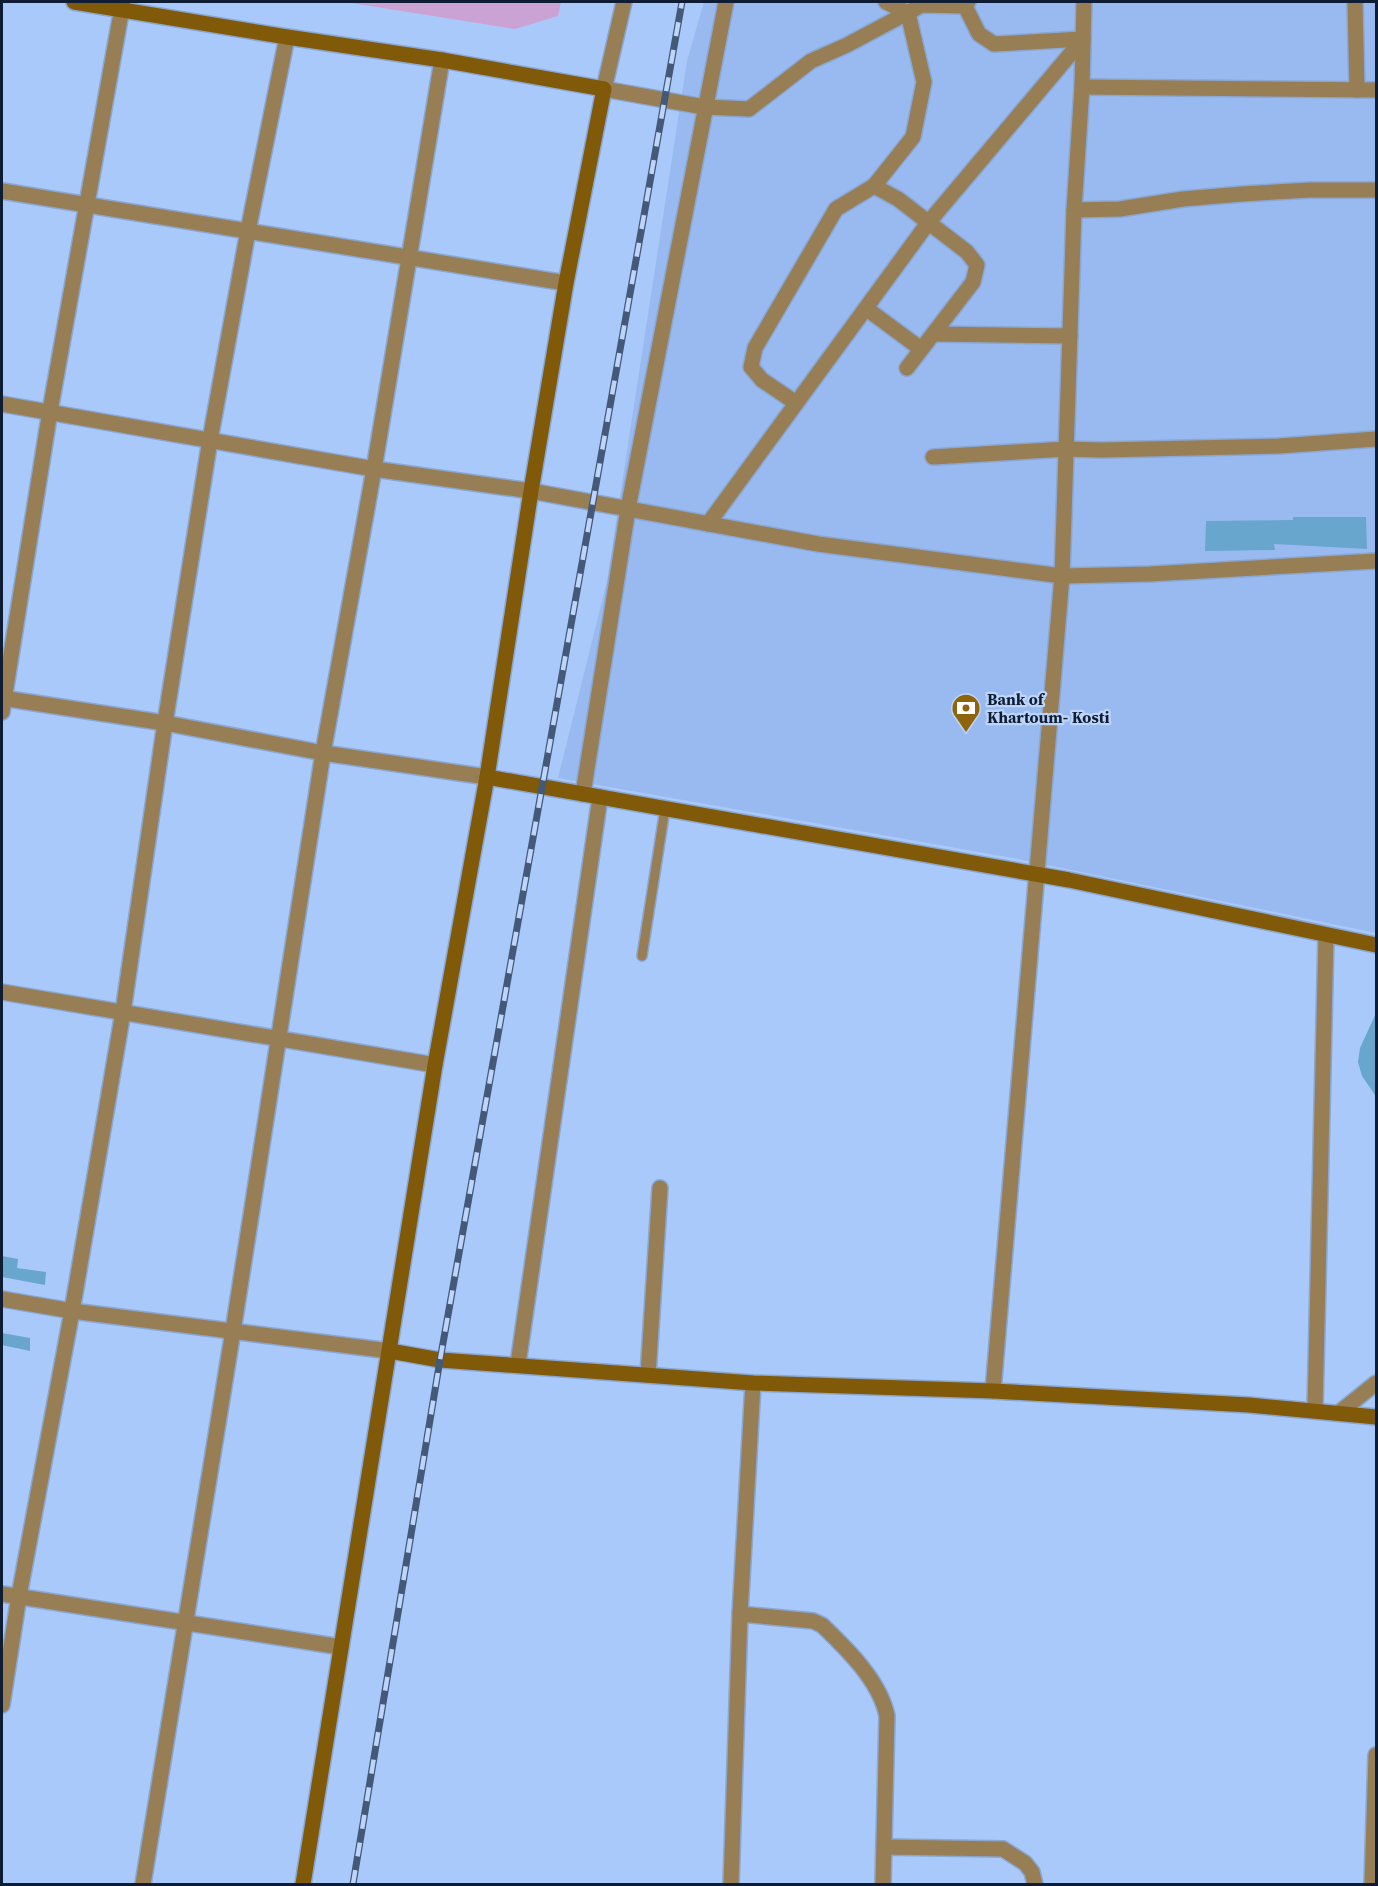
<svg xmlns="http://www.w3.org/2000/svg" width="1378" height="1886" viewBox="0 0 1378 1886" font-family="'Source Serif 4',serif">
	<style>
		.built { fill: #99baf0 }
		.green { fill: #caa3d4 }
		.building { fill: #69a6ce }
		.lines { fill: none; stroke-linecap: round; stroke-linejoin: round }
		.service-casing { stroke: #8aa7d2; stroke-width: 12 }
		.minor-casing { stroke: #8aa7d2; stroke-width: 18 }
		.tertiary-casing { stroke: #8aa7d2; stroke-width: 18 }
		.secondary-casing { stroke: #8aa7d2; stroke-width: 18 }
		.service { stroke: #987e54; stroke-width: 9 }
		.minor { stroke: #987e54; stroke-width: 15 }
		.tertiary { stroke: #987e54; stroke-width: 15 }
		.secondary { stroke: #805a08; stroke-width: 15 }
		.rail-casing { stroke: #445878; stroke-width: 7 }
		.rail { stroke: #bdd5fb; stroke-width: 4.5; stroke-dasharray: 14; stroke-linecap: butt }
		.labels { text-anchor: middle; stroke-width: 4.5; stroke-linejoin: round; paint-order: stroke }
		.poi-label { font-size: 16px; font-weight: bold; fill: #0f1d34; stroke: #bdd5fb; text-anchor: start }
	</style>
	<rect width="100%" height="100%" fill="#a9c9fa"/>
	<polygon class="built" points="704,2 1376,2 1376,933 1013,858 558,778 607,581 687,61"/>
	<polygon class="green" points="345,2 561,2 558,16 515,29"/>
	<g class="building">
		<polygon points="1293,517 1366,517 1367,549 1274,544 1275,550 1205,551 1206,521 1293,520"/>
		<polygon points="1377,1011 1377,1098 1362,1076 1358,1062 1360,1048"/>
		<polygon points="2,1256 18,1259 17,1268 46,1272 45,1285 2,1277"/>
		<polygon points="2,1333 30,1338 30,1351 2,1345"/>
	</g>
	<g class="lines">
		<g class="service-casing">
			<polyline id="service" points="642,956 665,809"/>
		</g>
		<g class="minor-casing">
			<g id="minor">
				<polyline points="624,2 604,89 704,107 749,109 811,61 847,45 922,5 965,6 968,2"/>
				<polyline points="1355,2 1357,90"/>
				<polyline points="965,6 979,34 994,44 1083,39"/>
				<polyline points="1082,87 1376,90"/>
				<polyline points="874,186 913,137 924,82 908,13 886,2"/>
				<polyline points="2,191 566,283"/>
				<polyline points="1074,210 1120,209 1183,199 1242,194 1310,190 1376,190"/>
				<polyline points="867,309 921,349"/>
				<polyline points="934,334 1070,336"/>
				<polyline points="796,403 762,380 751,367 755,348 836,209 874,186 898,199 967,252 977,265 973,282 907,368"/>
				<polyline points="2,404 374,469 531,491 818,544 1062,576 1150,574 1376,561"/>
				<polyline points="933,457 1066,449 1101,450 1279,446 1376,439"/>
				<polyline points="708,524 928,223 1083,39"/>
				<polyline points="2,712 50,411 123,2"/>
				<polyline points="583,794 628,509 726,2"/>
				<polyline points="2,992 435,1065"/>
				<polyline points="518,1364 600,797"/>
				<polyline points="648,1375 660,1188"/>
				<polyline points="993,1391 1062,576 1074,210 1082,87 1084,2"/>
				<polyline points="1315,1410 1326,936"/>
				<polyline points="1340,1412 1376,1383"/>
				<polyline points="2,1594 341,1647"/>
				<path d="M740 1614 813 1621 822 1625C847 1649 880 1681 887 1716L883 1884"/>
				<polyline points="2,1705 19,1596 72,1311 123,1012 165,723 210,440 248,231 287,37"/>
				<polyline points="884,1847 1003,1849 1025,1863 1032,1872 1035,1884"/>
				<polyline points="143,1884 233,1331 323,753 374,469 442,60"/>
				<polyline points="731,1884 740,1614 753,1383"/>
				<polyline points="1372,1884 1376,1755"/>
			</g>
		</g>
		<g class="tertiary-casing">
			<g id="tertiary">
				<polyline points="2,698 165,723 323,753 487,777"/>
				<polyline points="2,1299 72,1311 390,1351"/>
			</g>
		</g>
		<g class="secondary-casing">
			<g id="secondary">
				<polyline points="74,2 287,37 442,60 604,89 566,283 531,491 487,777 435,1065 303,1884"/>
				<polyline points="487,777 1069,880 1376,945"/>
				<polyline points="390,1351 440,1360 753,1383 993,1391 1249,1405 1376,1417"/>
			</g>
		</g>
		<use href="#service" class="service"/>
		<use href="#minor" class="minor"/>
		<use href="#tertiary" class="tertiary"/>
		<use href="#secondary" class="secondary"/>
		<g class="rail-casing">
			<polyline id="rail" points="353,1884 440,1360 682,2"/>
		</g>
		<use href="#rail" class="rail"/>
	</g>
	<defs>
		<g id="bank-pin" transform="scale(1.5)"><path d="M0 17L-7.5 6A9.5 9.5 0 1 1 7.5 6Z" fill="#8f650c" stroke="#bdd5fb"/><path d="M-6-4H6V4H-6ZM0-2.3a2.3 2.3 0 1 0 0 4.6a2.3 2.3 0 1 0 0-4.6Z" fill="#fff"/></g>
	</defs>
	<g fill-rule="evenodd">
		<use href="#bank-pin" x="966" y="708"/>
	</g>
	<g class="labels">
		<g class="poi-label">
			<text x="987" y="705">Bank of<tspan x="987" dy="18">Khartoum- Kosti</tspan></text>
		</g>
	</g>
	<rect width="1378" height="1886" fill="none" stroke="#0f1d34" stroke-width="6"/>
</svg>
